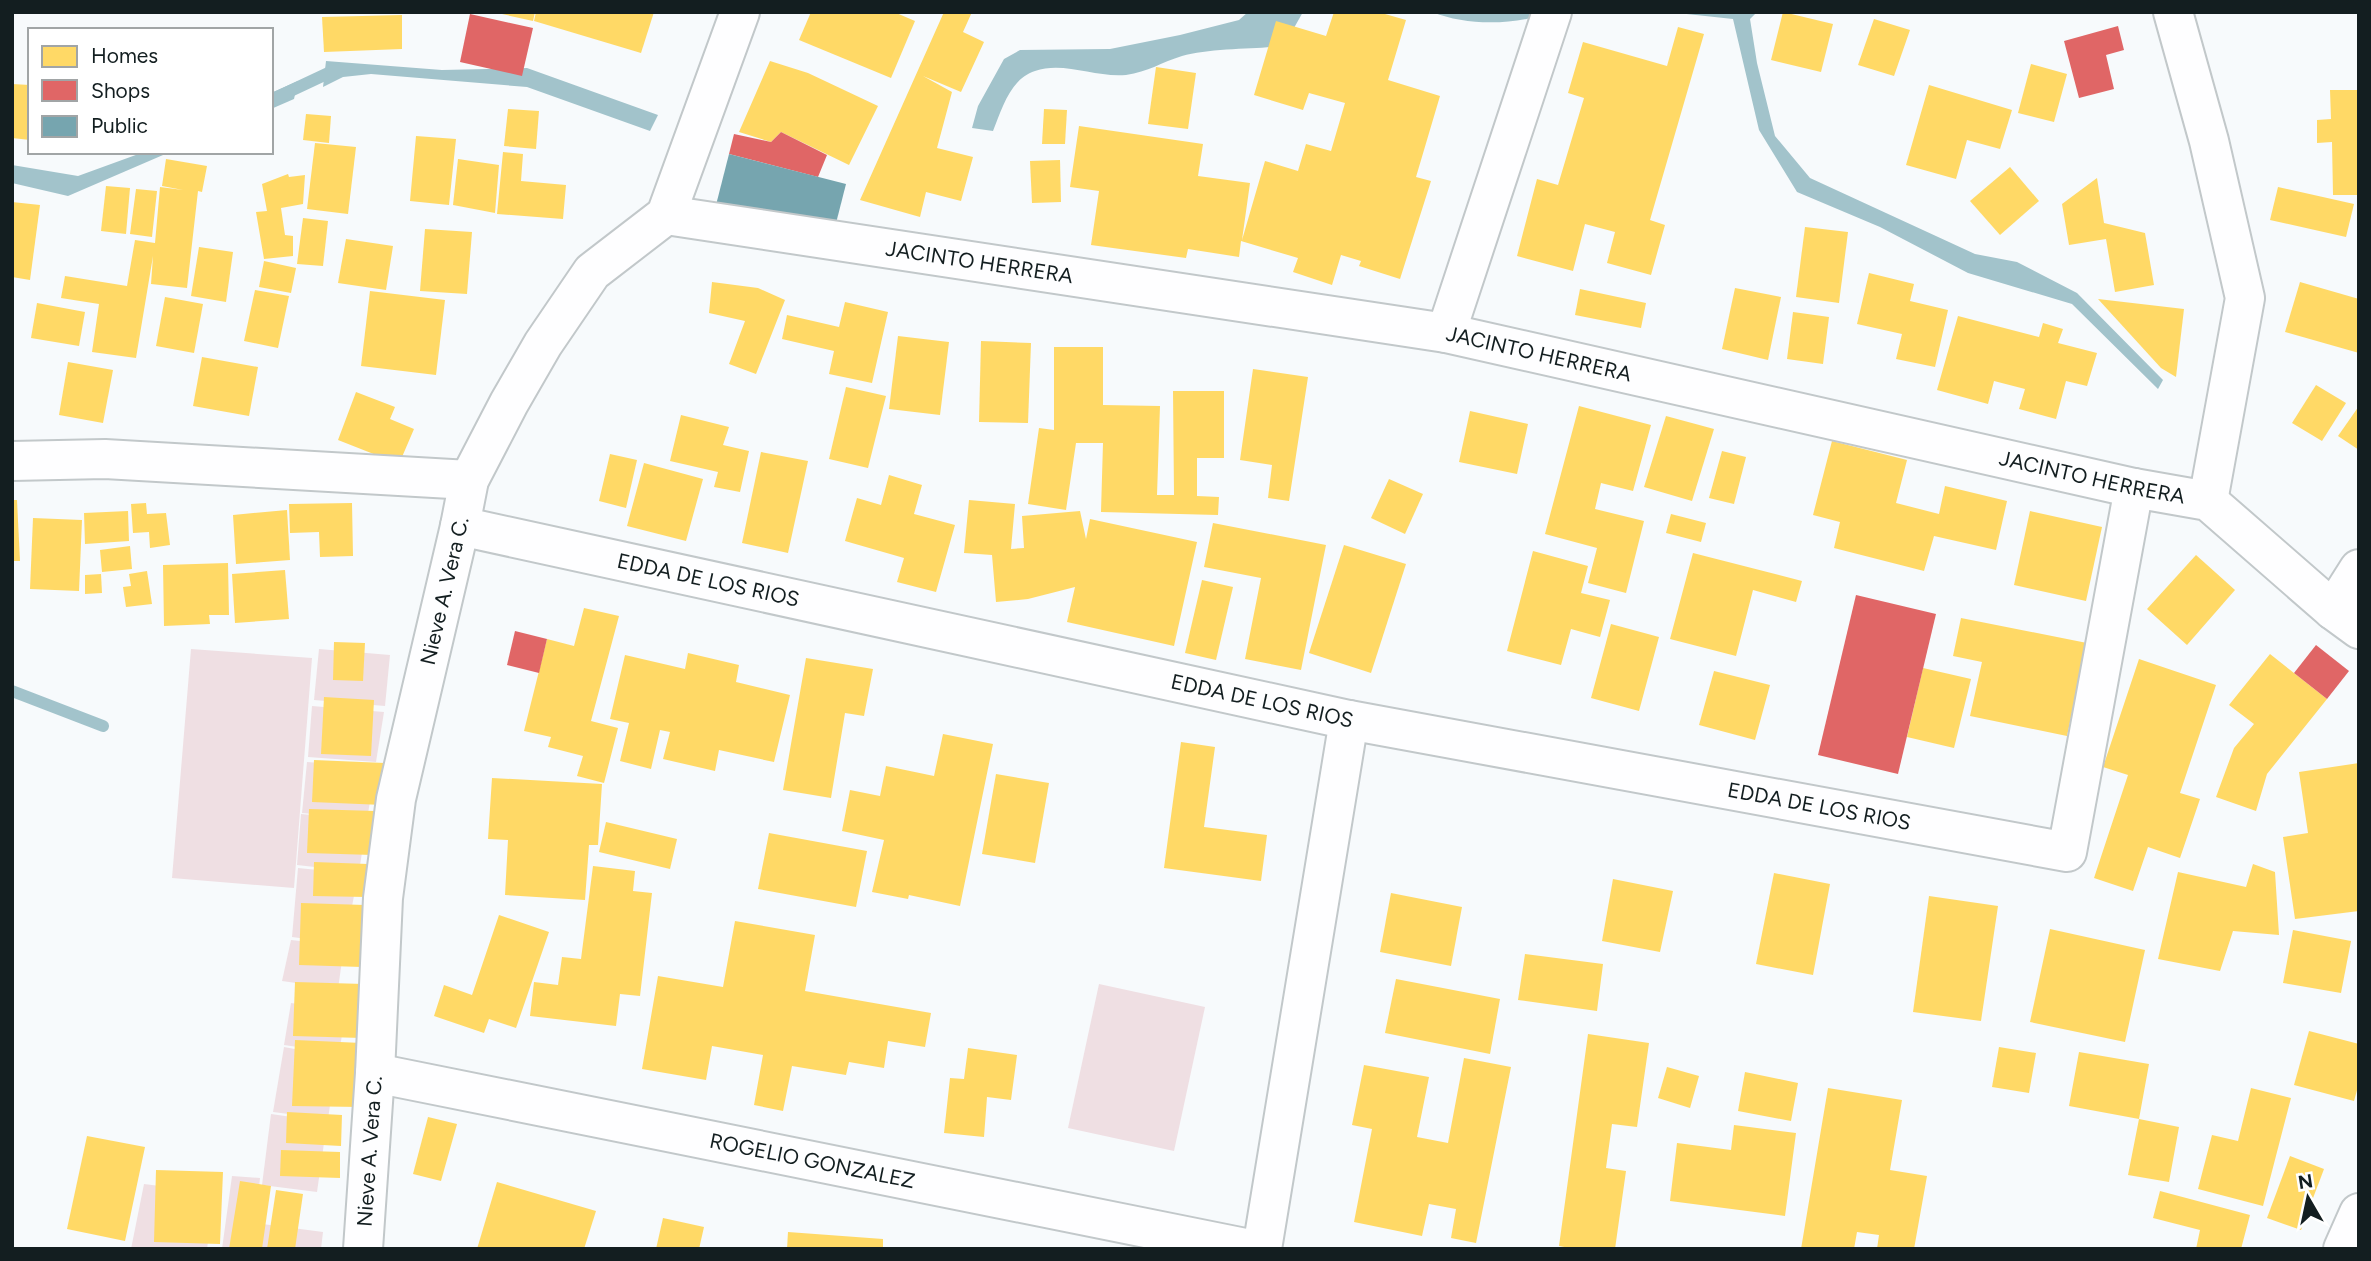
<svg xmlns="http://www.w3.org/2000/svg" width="2371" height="1261" viewBox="0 0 2371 1261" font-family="Figtree,sans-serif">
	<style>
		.green { fill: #efdfe3 }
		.water { fill: #a2c3cb }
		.homes { fill: #ffd966 }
		.shops { fill: #e06666 }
		.public { fill: #76a5af }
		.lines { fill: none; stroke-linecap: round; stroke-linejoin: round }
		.stream { stroke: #a2c3cb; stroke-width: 12 }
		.minor-casing { stroke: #c2c8ca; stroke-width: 42 }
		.minor { stroke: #fefeff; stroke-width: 38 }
		.labels { text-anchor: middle; stroke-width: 7; stroke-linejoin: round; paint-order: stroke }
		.street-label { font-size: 21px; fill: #131e20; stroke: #fff }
	</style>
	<rect width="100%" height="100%" fill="#f7fafc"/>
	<g class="green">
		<polygon points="191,649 312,658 294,888 172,878"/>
		<polygon points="319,649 390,655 385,706 314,700"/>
		<polygon points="312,706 384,712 376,762 308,757"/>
		<polygon points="307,762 376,767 367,819 302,813"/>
		<polygon points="301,814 367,820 359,872 297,865"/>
		<polygon points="298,868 358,874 345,944 292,937"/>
		<polygon points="291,940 344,946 338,989 282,981"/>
		<polygon points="1099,984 1205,1007 1174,1151 1068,1128"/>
		<polygon points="291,1003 346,1011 339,1053 284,1045"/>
		<polygon points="284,1047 337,1057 328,1119 273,1112"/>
		<polygon points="271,1114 327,1122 317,1192 262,1185"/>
		<polygon points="232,1176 260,1178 255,1223 323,1232 321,1249 222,1249"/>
		<polygon points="144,1184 215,1193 207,1249 131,1249"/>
	</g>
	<g class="water">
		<path d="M1248 12H1303L1286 42 1273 47C1248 49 1206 49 1182 56 1162 62 1148 72 1126 75 1096 78 1064 61 1035 71 1010 79 1002 109 993 131L972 128 978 106 1004 59 1020 50 1110 49 1180 35 1239 20Z"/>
		<path d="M1432 12H1532L1531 18C1499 25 1462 24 1432 12Z"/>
		<polygon points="1668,12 1757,12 1750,19 1757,63 1775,136 1810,178 1975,254 2017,262 2077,293 2163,380 2158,389 2072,304 1968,273 1880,227 1797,192 1759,130 1733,19"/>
		<polygon points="326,61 442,70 527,68 658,115 650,131 527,87 371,74 343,77 323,87"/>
		<polygon points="298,81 294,99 271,109 271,93"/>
		<polygon points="144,152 170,152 68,196 12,183 12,165 78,176"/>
	</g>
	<g class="homes">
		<polygon points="493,12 535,12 533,21"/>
		<polygon points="536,12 654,12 641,53 534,21"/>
		<polygon points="811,12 894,12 915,21 891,78 799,40"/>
		<polygon points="944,12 972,12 963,32 984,42 961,92 923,76 952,92 937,148 973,157 961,201 926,192 920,217 860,200"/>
		<polygon points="1334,12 1378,12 1406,20 1388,80 1440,96 1416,177 1431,181 1400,279 1359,266 1361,261 1341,255 1332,285 1293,272 1298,258 1241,241 1239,257 1188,249 1186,258 1091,245 1099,191 1070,187 1079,126 1203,144 1198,176 1250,183 1242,240 1265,161 1298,171 1306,144 1331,151 1345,103 1309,93 1303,110 1254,95 1276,21 1326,36"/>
		<polygon points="1783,12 1833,24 1821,72 1771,60"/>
		<polygon points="402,15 402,49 324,52 322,17"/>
		<polygon points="1874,19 1910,30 1894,76 1858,65"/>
		<polygon points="1678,27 1704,34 1650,220 1665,225 1651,275 1607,263 1615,232 1585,224 1573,271 1517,256 1537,179 1558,185 1584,98 1568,93 1583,42 1667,66"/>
		<polygon points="770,61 808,73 878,106 849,165 781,132 771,142 739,132"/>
		<polygon points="2031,64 2067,74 2054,122 2018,113"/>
		<polygon points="1156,67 1196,73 1188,129 1148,124"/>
		<polygon points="12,84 30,85 30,140 12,138"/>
		<polygon points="1929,85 2012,110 2000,149 1967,140 1956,179 1906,165"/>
		<polygon points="2330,90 2359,90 2359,195 2333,195 2332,142 2317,143 2317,120 2331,119"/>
		<polygon points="508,109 539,111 536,149 504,146"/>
		<polygon points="1044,109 1067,110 1065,144 1042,144"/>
		<polygon points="306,114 331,116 329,143 303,140"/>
		<polygon points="416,136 456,139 449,205 410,201"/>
		<polygon points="315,143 356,147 348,214 307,209"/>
		<polygon points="503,152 523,154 521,181 566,185 563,219 497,214"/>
		<polygon points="166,159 207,166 202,192 198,191 187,288 151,284 153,256 136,358 92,352 99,304 61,298 65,276 127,286 135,240 155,243 160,187 183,190 162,186"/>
		<polygon points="458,159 499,165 495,213 453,205"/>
		<polygon points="1060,160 1061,202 1032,203 1030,161"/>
		<polygon points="2010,167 2039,201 2000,235 1970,201"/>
		<polygon points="288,174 289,177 305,175 303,204 281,208 285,235 293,236 293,256 264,259 256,212 267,211 262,184"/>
		<polygon points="2097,178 2104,223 2145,233 2154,285 2115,292 2106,239 2069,245 2062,204"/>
		<polygon points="106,186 130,188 126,234 101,231"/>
		<polygon points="2278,187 2354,204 2346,237 2270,220"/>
		<polygon points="136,189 157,191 152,237 130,234"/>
		<polygon points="12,202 40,205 30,280 12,277"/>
		<polygon points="303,218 328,221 323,266 297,264"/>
		<polygon points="1805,227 1848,232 1839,303 1796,297"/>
		<polygon points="425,229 472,232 467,294 420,291"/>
		<polygon points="346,239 393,246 386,290 338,283"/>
		<polygon points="199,247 233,252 226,302 191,296"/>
		<polygon points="264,261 296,268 291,293 259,287"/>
		<polygon points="1869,273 1914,284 1910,301 1948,310 1935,367 1896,359 1902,334 1857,324"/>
		<polygon points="712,282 758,288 785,300 756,374 729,364 745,321 709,313"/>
		<polygon points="2300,282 2359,299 2359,353 2285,332"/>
		<polygon points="1735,288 1781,297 1768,360 1722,349"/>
		<polygon points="1580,289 1646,303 1641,328 1575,315"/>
		<polygon points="255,290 289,296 278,348 244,341"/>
		<polygon points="370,291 445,300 436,375 361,366"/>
		<polygon points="165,297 203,304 194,353 156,346"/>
		<polygon points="2098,299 2184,309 2176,377 2161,368"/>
		<polygon points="845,302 888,312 872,383 829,374 834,351 782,339 787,315 839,327"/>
		<polygon points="37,303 85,312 79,346 31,338"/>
		<polygon points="1793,312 1829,317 1823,364 1787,359"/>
		<polygon points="1958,316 2039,337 2043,323 2063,329 2058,343 2097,353 2087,386 2066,381 2056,419 2019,409 2025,389 1994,381 1988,404 1937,390"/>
		<polygon points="898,336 949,342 940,415 889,409"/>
		<polygon points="981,341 1031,343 1028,423 979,422"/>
		<polygon points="1054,347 1103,347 1103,405 1160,406 1157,495 1174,495 1173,391 1224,391 1224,458 1197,458 1197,496 1219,497 1218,515 1101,512 1103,443 1076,443 1066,510 1028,504 1039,428 1054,430"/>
		<polygon points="202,357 258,367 249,416 193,406"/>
		<polygon points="68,362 113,370 103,423 59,415"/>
		<polygon points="1253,369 1308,377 1289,501 1268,498 1272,465 1240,460"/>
		<polygon points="2316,385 2346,403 2322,441 2292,423"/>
		<polygon points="846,387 886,396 868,468 829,459"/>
		<polygon points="356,392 395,407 390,419 414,429 399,464 338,440"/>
		<polygon points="1579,406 1651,425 1633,491 1601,483 1595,509 1644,521 1626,593 1588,583 1597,548 1545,534"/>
		<polygon points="2359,406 2359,450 2338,436"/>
		<polygon points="1470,411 1528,424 1517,474 1459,462"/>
		<polygon points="681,415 729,427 723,445 749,451 740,492 714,487 718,472 670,461"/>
		<polygon points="1666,416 1714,429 1692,501 1644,487"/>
		<polygon points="1832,441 1907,460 1896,503 1939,514 1945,486 2007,501 1996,550 1934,536 1924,571 1834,548 1840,522 1813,515"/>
		<polygon points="1722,451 1746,457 1734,504 1709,498"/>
		<polygon points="761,452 808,461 788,553 742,543"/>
		<polygon points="610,454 637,460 626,508 599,501"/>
		<polygon points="644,463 703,479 686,541 627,526"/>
		<polygon points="889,475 922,485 914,514 955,525 936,592 897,582 904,558 845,541 857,498 881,505"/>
		<polygon points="1389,479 1423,494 1405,534 1371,518"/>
		<polygon points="12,500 17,500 20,561 12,561"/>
		<polygon points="969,500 1015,504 1011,549 1024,548 1022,516 1080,511 1086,539 1090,519 1197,542 1174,646 1067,622 1075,587 1028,599 996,602 992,555 964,553"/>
		<polygon points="146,503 147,514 166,513 170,545 150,548 149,532 133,533 131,504"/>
		<polygon points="352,503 353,556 320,557 319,532 290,533 289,504"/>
		<polygon points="287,510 290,560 236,564 233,515"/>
		<polygon points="128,511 129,541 85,544 84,513"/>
		<polygon points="2030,511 2102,527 2086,601 2014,585"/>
		<polygon points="1671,514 1706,523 1701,542 1666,533"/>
		<polygon points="33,518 82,520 79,591 30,589"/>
		<polygon points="1213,523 1326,545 1301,670 1245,659 1261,578 1204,567"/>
		<polygon points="1344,545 1406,564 1371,673 1309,653"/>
		<polygon points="130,546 132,569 102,572 100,550"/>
		<polygon points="1533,551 1588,566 1581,593 1610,600 1600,637 1571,629 1561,665 1507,651"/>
		<polygon points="1693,553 1802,581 1796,602 1753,590 1736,656 1670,639"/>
		<polygon points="2196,555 2235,590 2187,645 2147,609"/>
		<polygon points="228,563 229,615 209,615 210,624 164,626 163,565"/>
		<polygon points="285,570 289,619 235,623 232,574"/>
		<polygon points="147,571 152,604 126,607 123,587 131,586 129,574"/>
		<polygon points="101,574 102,593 85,594 85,575"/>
		<polygon points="1202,580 1233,587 1216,660 1185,653"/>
		<polygon points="584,608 619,616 591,721 618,728 604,783 577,776 583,756 548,747 551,737 524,731 547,639 574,646"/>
		<polygon points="1961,618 2087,643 2067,736 1970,716 1982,662 1953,656"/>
		<polygon points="1611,624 1659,637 1639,711 1591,698"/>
		<polygon points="334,642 365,643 363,681 333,680"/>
		<polygon points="688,653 739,665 736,682 790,695 774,762 719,750 715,771 663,759 670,732 660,730 651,769 620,761 629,723 610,719 625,655 685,669"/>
		<polygon points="2270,654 2327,699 2267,774 2256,811 2216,797 2234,748 2254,724 2229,705"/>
		<polygon points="806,658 873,669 864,716 845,713 831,798 783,790"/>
		<polygon points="2139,659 2216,685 2180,793 2200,799 2180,858 2148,847 2133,891 2094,878 2128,775 2103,767"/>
		<polygon points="1923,668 1971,679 1954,748 1907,737"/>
		<polygon points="1714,671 1770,685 1755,740 1699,725"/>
		<polygon points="324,697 374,700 371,756 321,754"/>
		<polygon points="943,734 993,744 960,906 909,895 908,899 872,892 884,840 842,831 850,790 880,796 886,766 934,776"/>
		<polygon points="1181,742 1215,747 1204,827 1267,835 1261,881 1164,868"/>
		<polygon points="314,760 385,763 383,805 312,802"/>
		<polygon points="2359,763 2359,911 2295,919 2283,837 2308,833 2299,772"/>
		<polygon points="996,774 1049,783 1035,863 982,854"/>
		<polygon points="492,778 602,784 598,845 589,845 585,900 505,895 508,840 488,839"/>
		<polygon points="309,809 375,811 373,855 307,853"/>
		<polygon points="606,822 677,839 670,869 599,852"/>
		<polygon points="769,833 867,851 856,907 758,889"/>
		<polygon points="314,862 368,864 366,897 313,896"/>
		<polygon points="2253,864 2275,872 2279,935 2233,931 2220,971 2158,959 2178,872 2246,887"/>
		<polygon points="593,866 635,871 633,891 652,893 640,996 620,994 616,1026 530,1016 534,982 558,985 562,957 581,959"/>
		<polygon points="1774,873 1830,884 1813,975 1756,964"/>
		<polygon points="1613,879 1673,891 1660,952 1602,941"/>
		<polygon points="1391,893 1462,907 1451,966 1380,952"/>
		<polygon points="1929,896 1998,906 1981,1021 1913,1012"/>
		<polygon points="301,903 365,905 362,967 299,965"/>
		<polygon points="499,915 549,932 516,1028 489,1019 484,1033 434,1016 444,985 472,995"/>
		<polygon points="735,921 815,935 805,991 931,1013 925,1047 888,1041 884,1068 849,1062 846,1075 792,1066 783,1111 754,1105 763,1055 712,1046 706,1080 642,1069 658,976 723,987"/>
		<polygon points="2050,929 2145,950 2125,1042 2030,1022"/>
		<polygon points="2293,930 2351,941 2341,993 2283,983"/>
		<polygon points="1525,954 1603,964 1597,1011 1518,1000"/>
		<polygon points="1396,979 1500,999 1490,1054 1385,1033"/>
		<polygon points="295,982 364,984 362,1038 293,1036"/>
		<polygon points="2309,1031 2359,1044 2359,1083 2354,1101 2294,1085"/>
		<polygon points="1588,1034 1649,1043 1637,1127 1612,1124 1606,1168 1626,1171 1615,1249 1575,1249 1559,1246"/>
		<polygon points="295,1040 362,1043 360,1107 292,1106"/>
		<polygon points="1999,1047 2036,1053 2029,1093 1992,1087"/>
		<polygon points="968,1048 1017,1055 1011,1100 987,1097 984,1137 944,1133 950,1078 964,1079"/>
		<polygon points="2079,1052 2149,1064 2139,1119 2179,1127 2169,1182 2128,1175 2139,1119 2069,1106"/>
		<polygon points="1464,1058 1511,1067 1476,1243 1451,1238 1456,1209 1429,1204 1422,1236 1354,1222 1372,1129 1352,1125 1364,1065 1429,1077 1417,1137 1448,1143"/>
		<polygon points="1667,1067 1699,1076 1690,1108 1658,1098"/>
		<polygon points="1745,1072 1798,1083 1791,1121 1738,1111"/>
		<polygon points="1828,1088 1902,1100 1890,1170 1927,1176 1914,1249 1877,1249 1879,1235 1857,1232 1854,1249 1801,1249"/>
		<polygon points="2251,1088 2291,1098 2263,1206 2198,1189 2212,1135 2238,1141"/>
		<polygon points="287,1112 342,1115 341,1146 286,1143"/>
		<polygon points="428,1117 457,1124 441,1181 413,1174"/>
		<polygon points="1734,1125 1796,1133 1785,1216 1670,1201 1677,1143 1731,1150"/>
		<polygon points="87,1136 145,1147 125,1241 67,1229"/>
		<polygon points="281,1150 340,1152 340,1178 280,1176"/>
		<polygon points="2290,1156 2324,1169 2301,1230 2267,1218"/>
		<polygon points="156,1170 223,1172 220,1244 154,1242"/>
		<polygon points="240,1181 271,1186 262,1249 229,1249"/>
		<polygon points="497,1182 596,1211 584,1249 477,1249"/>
		<polygon points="276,1190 303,1194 295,1249 267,1249"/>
		<polygon points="2160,1191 2250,1215 2241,1249 2196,1249 2200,1230 2153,1218"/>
		<polygon points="663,1218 704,1227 699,1249 656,1249"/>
		<polygon points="788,1232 883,1239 883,1249 787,1249"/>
	</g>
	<g class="shops">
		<polygon points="470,14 533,28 522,76 460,62"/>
		<polygon points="2118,26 2124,50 2106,55 2114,89 2079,98 2064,41"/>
		<polygon points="781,132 827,155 818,177 729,154 734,134 771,142"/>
		<polygon points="1856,595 1936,614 1898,774 1818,755"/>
		<polygon points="515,631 547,639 539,673 507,665"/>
		<polygon points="2316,645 2349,671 2327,699 2294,673"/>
	</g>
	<polygon class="public" points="729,154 846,184 833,235 716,205"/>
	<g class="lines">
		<g class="stream">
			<polyline points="271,100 337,69"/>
			<polyline points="12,691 103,726"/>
		</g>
		<g class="minor-casing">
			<g id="minor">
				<polyline points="2173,12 2209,141 2245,298 2208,501"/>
				<path id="s1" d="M666 215 1446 333 2134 488 2208 501 2333 610 2359 629"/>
				<polyline points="1446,333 1552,12"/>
				<polyline points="12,461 105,459 469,480"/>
				<path id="s2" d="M460 526 1349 720 2067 852 2134 488"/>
				<polyline points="2333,610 2359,569"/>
				<path id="s3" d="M375 1073 1250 1249"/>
				<path id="s4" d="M363 1249 375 1073 383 898 396 799 460 526 469 480 509 403 543 344 592 272 666 215 740 12"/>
				<polyline points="1262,1249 1349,720"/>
				<polyline points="2343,1249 2359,1213"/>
			</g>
		</g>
		<use href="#minor" class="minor"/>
	</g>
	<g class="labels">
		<g class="street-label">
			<text dy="7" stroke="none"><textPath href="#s1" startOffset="317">JACINTO HERRERA</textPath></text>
			<text dy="7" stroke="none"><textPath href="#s1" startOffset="884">JACINTO HERRERA</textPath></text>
			<text dy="7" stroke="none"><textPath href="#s1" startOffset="1451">JACINTO HERRERA</textPath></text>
			<text dy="7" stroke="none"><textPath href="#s2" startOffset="254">EDDA DE LOS RIOS</textPath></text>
			<text dy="7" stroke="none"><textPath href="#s4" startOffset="665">Nieve A. Vera C.</textPath></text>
			<text dy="7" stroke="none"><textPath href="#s2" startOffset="821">EDDA DE LOS RIOS</textPath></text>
			<text dy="7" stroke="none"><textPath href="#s2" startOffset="1388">EDDA DE LOS RIOS</textPath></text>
			<text dy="7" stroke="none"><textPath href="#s4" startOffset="98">Nieve A. Vera C.</textPath></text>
			<text dy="7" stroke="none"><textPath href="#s3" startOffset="446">ROGELIO GONZALEZ</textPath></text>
		</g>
	</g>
	<rect width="2371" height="1261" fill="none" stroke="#131e20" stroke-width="28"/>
	<rect x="28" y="28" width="245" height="126" fill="#ffffff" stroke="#a1a5a6" stroke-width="2"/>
	<rect x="42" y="46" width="35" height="21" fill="#ffd966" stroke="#a1a5a6" stroke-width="2"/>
	<text x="91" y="63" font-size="21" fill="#131e20">Homes</text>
	<rect x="42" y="80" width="35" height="21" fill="#e06666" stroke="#a1a5a6" stroke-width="2"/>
	<text x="91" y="98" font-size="21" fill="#131e20">Shops</text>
	<rect x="42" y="116" width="35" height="21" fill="#76a5af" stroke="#a1a5a6" stroke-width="2"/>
	<text x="91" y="133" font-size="21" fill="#131e20">Public</text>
	<g transform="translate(2308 1198) rotate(351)" stroke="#ffffff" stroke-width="5" paint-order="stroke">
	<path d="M0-5L12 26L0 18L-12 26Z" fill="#131e20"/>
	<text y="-10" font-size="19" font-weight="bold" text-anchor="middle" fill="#131e20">N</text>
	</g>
</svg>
